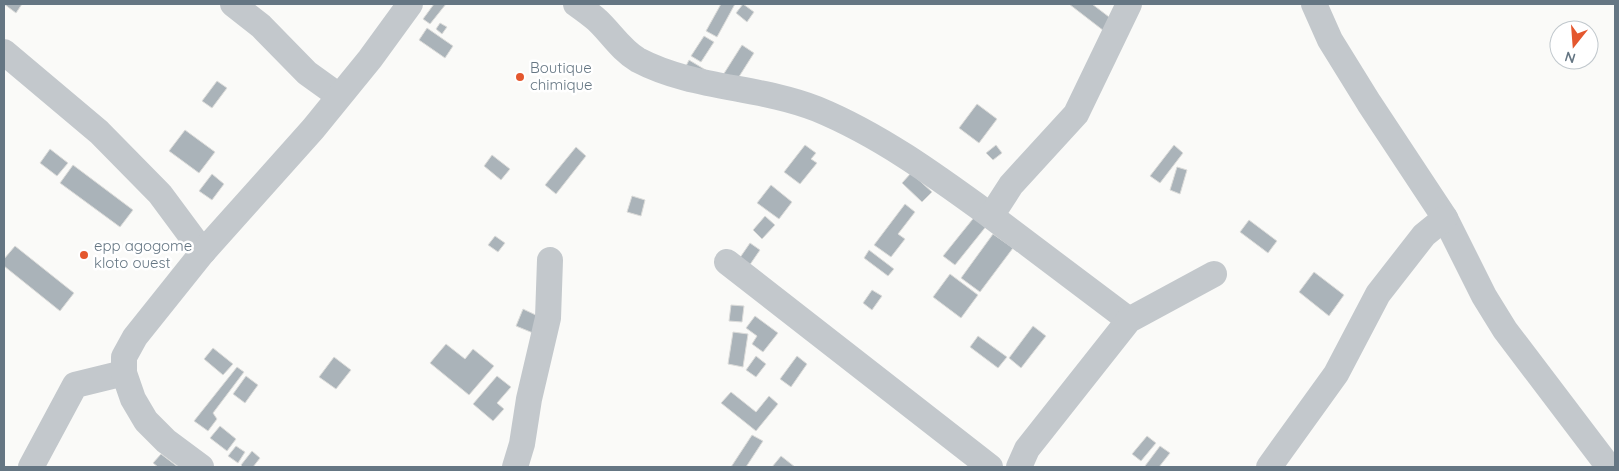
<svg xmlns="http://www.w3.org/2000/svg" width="1619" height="471" viewBox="0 0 1619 471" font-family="Quicksand,sans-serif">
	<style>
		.building { fill: #aab3b9; stroke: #dcdcda }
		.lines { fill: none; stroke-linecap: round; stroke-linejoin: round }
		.minor { stroke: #c3c8cc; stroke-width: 26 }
		.poi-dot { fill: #e4572e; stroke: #fff; stroke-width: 2 }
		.labels { text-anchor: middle; stroke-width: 5; stroke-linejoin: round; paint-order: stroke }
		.poi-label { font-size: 15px; fill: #657683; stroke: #fff; text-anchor: start }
	</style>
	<rect width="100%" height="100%" fill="#fafaf8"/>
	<g class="building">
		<polygon points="4,4 22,4 16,13"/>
		<polygon points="434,4 446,4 430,24 423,19"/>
		<polygon points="721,4 735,4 717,37 706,31"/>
		<polygon points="743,4 754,12 747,22 736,13"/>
		<polygon points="1069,4 1092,4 1113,20 1104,31"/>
		<polygon points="440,23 447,27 442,34 436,29"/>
		<polygon points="427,28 453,46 445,58 419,40"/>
		<polygon points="704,36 714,42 701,62 691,56"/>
		<polygon points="742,45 754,53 735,83 723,75"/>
		<polygon points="689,60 709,72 686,66"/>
		<polygon points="217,81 227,88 212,108 202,101"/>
		<polygon points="977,104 997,119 979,143 959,128"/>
		<polygon points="185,130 215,152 199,173 169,151"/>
		<polygon points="805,145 816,153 811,159 817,163 800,184 784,172"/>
		<polygon points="996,145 1002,153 993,160 986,153"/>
		<polygon points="1174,145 1183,153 1160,183 1150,176"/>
		<polygon points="576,147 586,156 556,194 545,185"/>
		<polygon points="50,149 68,163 57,176 40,163"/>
		<polygon points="492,155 510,169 501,180 484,166"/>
		<polygon points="73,165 133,210 120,227 60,183"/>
		<polygon points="1177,167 1187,170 1180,194 1170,190"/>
		<polygon points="911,173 932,192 922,202 902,183"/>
		<polygon points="212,174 224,184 212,200 199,191"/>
		<polygon points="771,185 792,202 779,219 757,203"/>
		<polygon points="632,196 645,200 641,216 627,212"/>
		<polygon points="905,204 915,212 898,234 905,239 891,257 874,245"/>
		<polygon points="976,215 988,224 955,265 943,256"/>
		<polygon points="765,216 775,225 762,239 753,230"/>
		<polygon points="1249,220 1277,241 1268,253 1240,232"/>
		<polygon points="993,234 1013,248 980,292 961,278"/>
		<polygon points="495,236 505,243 498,252 488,245"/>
		<polygon points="750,243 760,250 749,266 739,259"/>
		<polygon points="15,246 74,293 60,311 4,266 4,259"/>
		<polygon points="869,250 894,269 888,276 864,258"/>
		<polygon points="1314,272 1344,295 1329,316 1299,292"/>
		<polygon points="950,274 978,295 961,318 933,297"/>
		<polygon points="872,290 882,296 872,310 863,303"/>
		<polygon points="731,305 744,306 742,322 729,321"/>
		<polygon points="523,309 540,317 533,333 516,326"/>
		<polygon points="755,316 778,333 763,352 752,344 757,336 746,328"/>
		<polygon points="1033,326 1046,336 1021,368 1009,358"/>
		<polygon points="733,332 748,334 743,367 728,364"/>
		<polygon points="978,336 1007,357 998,368 970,347"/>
		<polygon points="446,344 465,359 473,349 494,366 469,395 430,363"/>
		<polygon points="213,348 233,364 223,375 204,359"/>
		<polygon points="756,356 766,364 756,377 746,370"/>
		<polygon points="797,356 807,364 791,387 780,379"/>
		<polygon points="334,357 351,370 336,389 319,377"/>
		<polygon points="237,367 244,372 213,413 217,419 208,431 194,421"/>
		<polygon points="246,376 258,385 245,403 233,394"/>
		<polygon points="497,376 511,387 497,403 504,409 493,421 473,404"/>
		<polygon points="731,392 756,412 769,396 778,404 756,431 721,403"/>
		<polygon points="220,426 236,439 227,451 210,438"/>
		<polygon points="752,435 763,441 746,467 731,467"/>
		<polygon points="1147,436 1156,443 1141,461 1132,454"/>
		<polygon points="236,446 245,452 238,463 228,456"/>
		<polygon points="1160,446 1170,453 1159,467 1147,467 1145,466"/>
		<polygon points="252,451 260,458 253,467 243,467 241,465"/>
		<polygon points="161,454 178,467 158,467 153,463"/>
		<polygon points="781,456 795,467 772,467"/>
	</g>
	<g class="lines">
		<g class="minor">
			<polyline points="233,4 261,26 307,73 339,96"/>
			<path d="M576 4C583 9 590 14 597 20 611 33 621 50 638 60 693 89 759 86 817 109 880 135 936 176 991 216"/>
			<polyline points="1129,4 1076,114 1011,185 991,216 1129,320"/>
			<polyline points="1314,4 1330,40 1369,103 1445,218 1484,296 1505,330 1609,467"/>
			<polyline points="4,52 99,132 160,194 203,252"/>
			<polyline points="727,262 990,467"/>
			<polyline points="31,467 75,385 124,373"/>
			<polyline points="201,467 166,441 146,421 133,399 124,373 124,357 135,337 203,252 313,129 370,59 410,4"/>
			<polyline points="515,467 522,444 529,399 548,318 550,260"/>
			<polyline points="1019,467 1027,449 1129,320 1214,274"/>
			<polyline points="1269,467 1336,374 1378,294 1424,235 1445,218"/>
		</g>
	</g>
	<g class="poi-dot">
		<circle cx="520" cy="77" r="5"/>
		<circle cx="84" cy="255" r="5"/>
	</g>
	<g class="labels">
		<g class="poi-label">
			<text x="530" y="73">Boutique<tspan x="530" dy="17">chimique</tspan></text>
			<text x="94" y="251">epp agogome<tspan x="94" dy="17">kloto ouest</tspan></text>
		</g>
	</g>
	<rect width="1619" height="471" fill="none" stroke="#657683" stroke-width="10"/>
	<g transform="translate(1574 45) rotate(197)"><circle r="24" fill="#ffffff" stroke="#c1c8cd"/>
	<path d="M0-4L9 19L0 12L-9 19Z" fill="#e4572e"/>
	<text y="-8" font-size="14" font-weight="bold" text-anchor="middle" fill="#657683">N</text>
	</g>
</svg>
